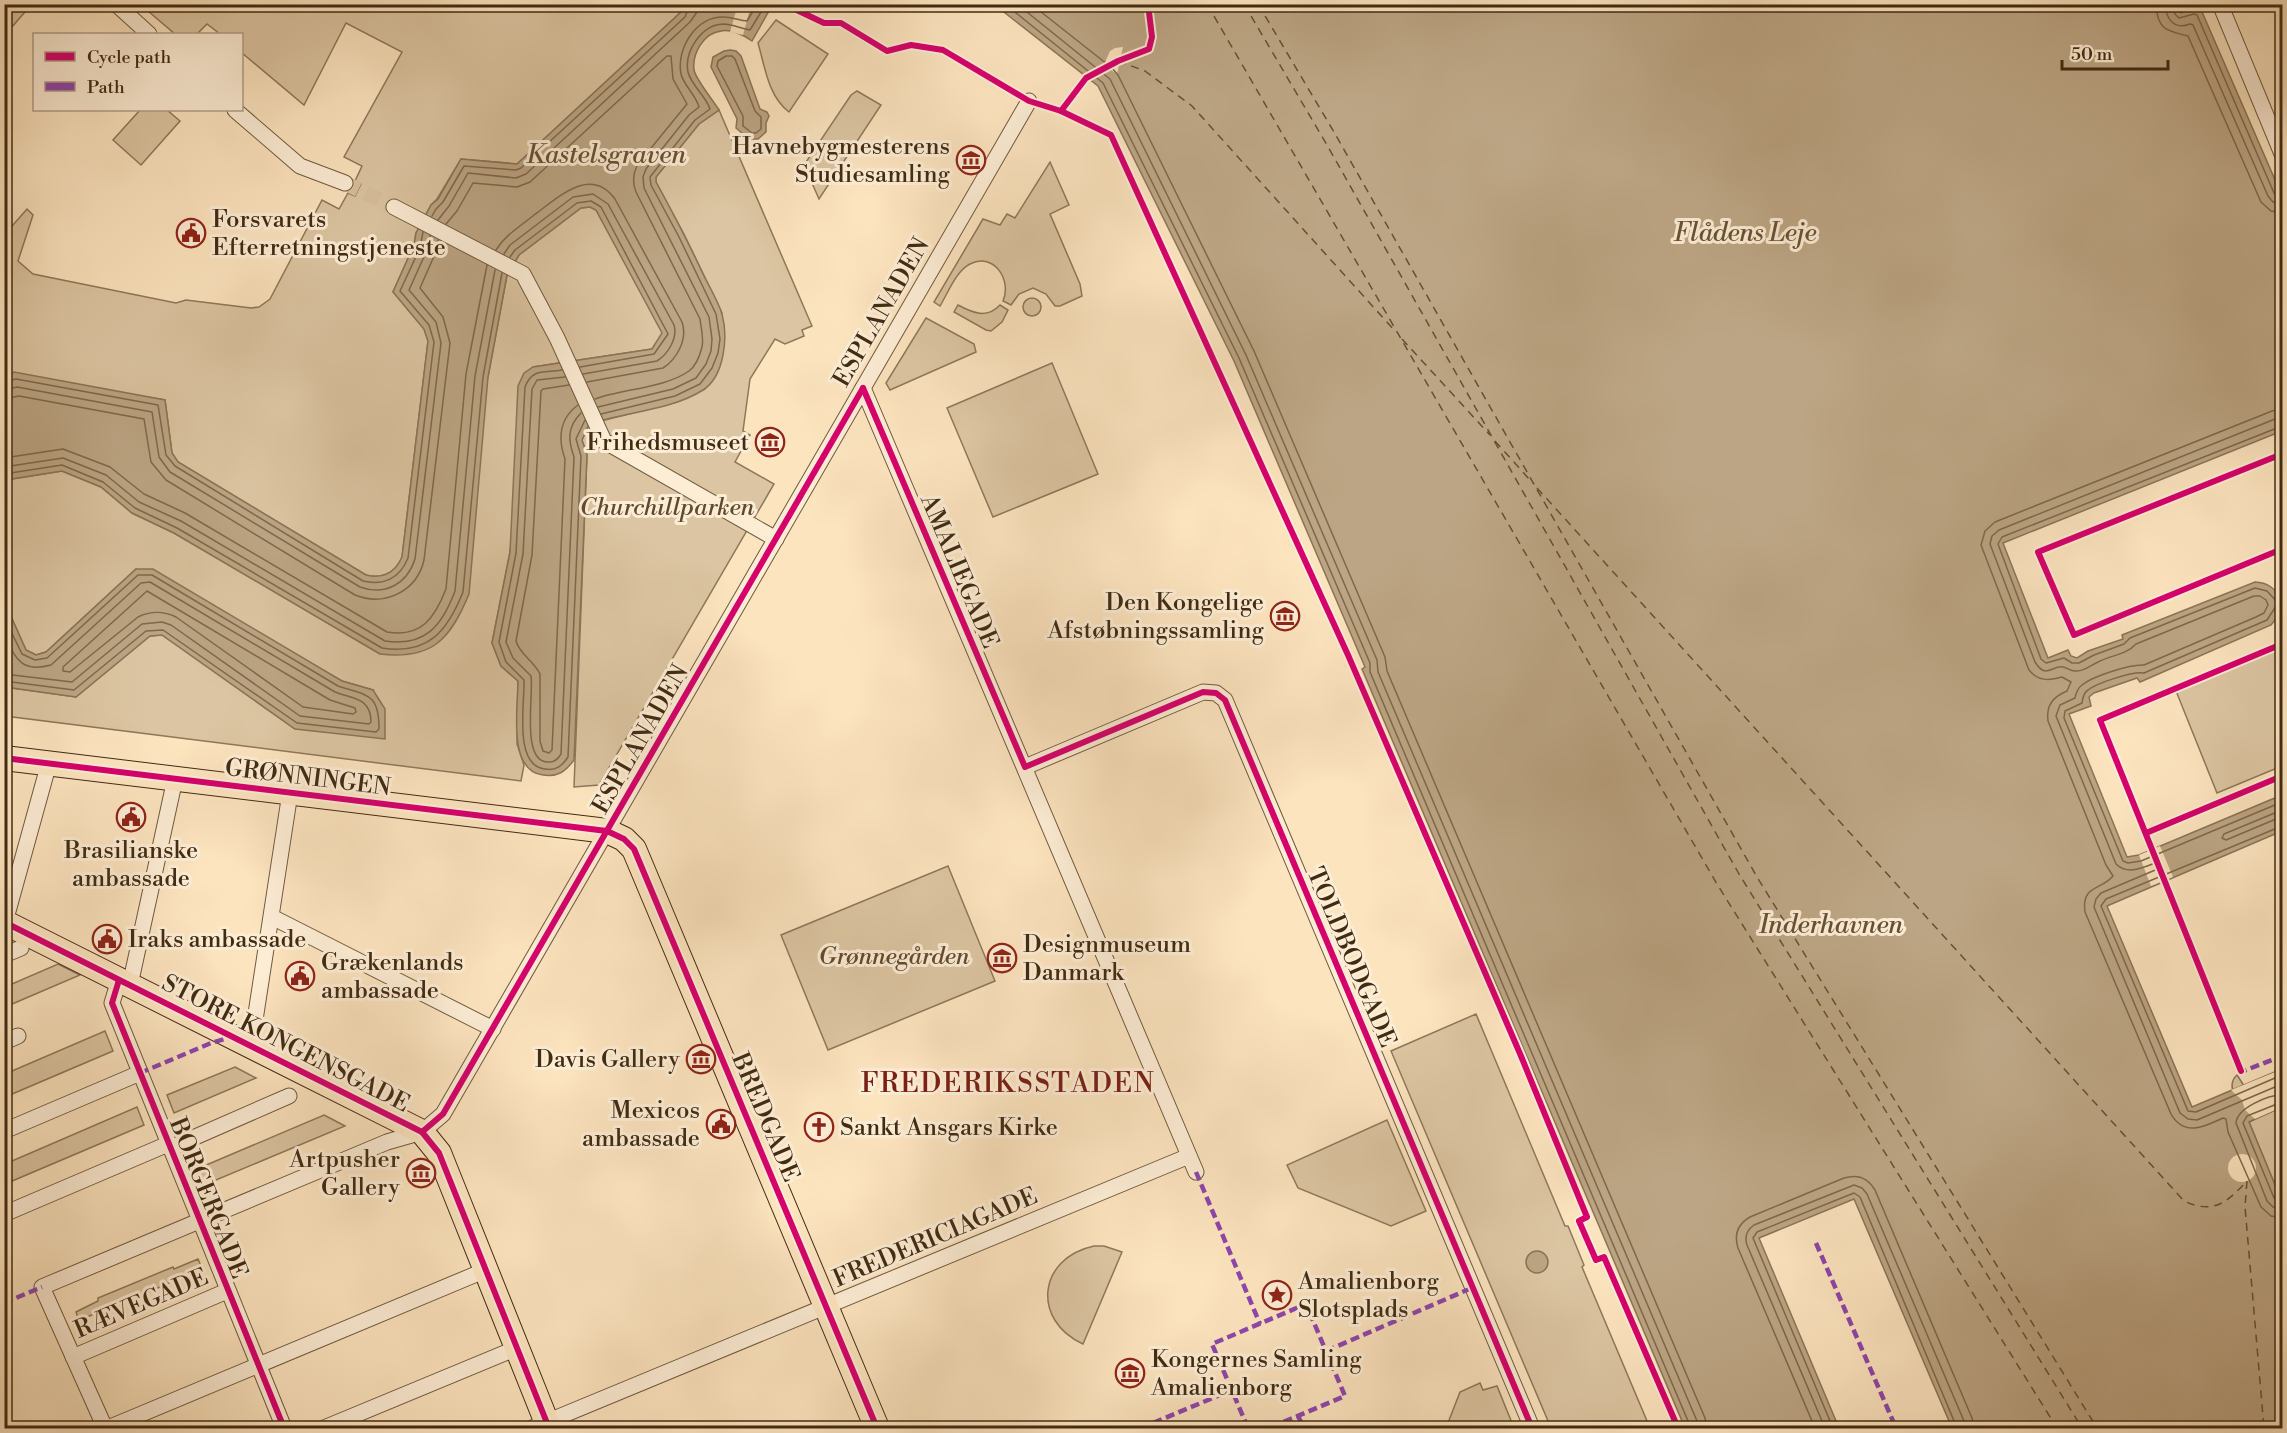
<svg xmlns="http://www.w3.org/2000/svg" width="2287" height="1433" viewBox="0 0 2287 1433" font-family="'Libre Bodoni',serif">
	<style>
		.green { fill: #dcc5a2; stroke: #8e785a; stroke-width: 1.5 }
		.water { fill: #bca584; stroke: #8b7456; stroke-width: 1.5 }
		.pier { fill: #fce4bf }
		.lines { fill: none; stroke-linecap: round; stroke-linejoin: round }
		.shore { stroke: #7e684b; stroke-width: 1.5 }
		.ferry { stroke: #665034; stroke-width: 1.5; stroke-dasharray: 8 6; stroke-linecap: butt }
		.street-tunnel { stroke: #d7bf9c; stroke-width: 15; stroke-dasharray: 15 8; stroke-linecap: butt }
		.street-casing { stroke: #70593d; stroke-width: 17 }
		.primary-casing { stroke: #412b12; stroke-width: 26 }
		.street { stroke: #fdedd5; stroke-width: 15 }
		.primary { stroke: #fce4bf; stroke-width: 24 }
		.quiet { stroke: #8e44ad; stroke-width: 4.5; stroke-dasharray: 9 4.5; stroke-linecap: butt }
		.cycleway-casing { stroke: #fdedd5; stroke-width: 10 }
		.cycleway { stroke: #d6006c; stroke-width: 6 }
		.labels { text-anchor: middle; stroke-width: 6; stroke-linejoin: round; paint-order: stroke }
		.poi-label { font-size: 24px; fill: #412b12; stroke: #fdedd5; text-anchor: start }
		.street-label { font-size: 24px; fill: #412b12; stroke: #fdedd5 }
		.park-label { font-size: 24px; font-style: italic; fill: #604a2f; stroke: #fdedd5 }
		.water-label { font-size: 26px; font-style: italic; fill: #665034; stroke: #fdedd5 }
		.quarter-label { font-size: 27px; letter-spacing: 1.5px; fill: #7a1f14; stroke: #fdedd5 }
	</style>
	<rect width="100%" height="100%" fill="#fce4bf"/>
	<filter id="stains"><feTurbulence type="fractalNoise" baseFrequency=".00333" numOctaves="4"/><feColorMatrix values="0 0 0 0 .2 0 0 0 0 .09 0 0 0 0 .02 0 0 0 .5 -.17"/></filter>
	<radialGradient id="worn" r=".72"><stop offset=".6" stop-color="#630" stop-opacity="0"/><stop offset="1" stop-color="#630" stop-opacity=".3"/></radialGradient>
	<g class="green">
		<polygon points="5,4 31,5 5,35 4,5"/>
		<path d="M141 5H686L681 12 517 164 461 159 437 199 431 205 416 233 414 245 393 292 424 329 428 341 402 557C395 573 383 579 366 575L178 462 172 453 165 400 8 375 5 380V234L27 209 33 215 18 261 33 274 176 303 186 300 251 308 259 307 270 299 322 200 339 209 348 193 355 196 361 184 355 181 362 166 344 157 402 52 346 23 304 105 242 53V34H220L207 24 197 34H175Z"/>
		<path d="M776 20 828 54 789 112C768 96 765 67 758 43Z"/>
		<polygon points="857,91 881,105 819,199 804,165 851,95"/>
		<polygon points="140,110 167,110 180,121 141,165 113,140"/>
		<polygon points="719,110 812,326 802,330 804,336 785,344 775,339 750,379 743,431 750,435 735,462 774,484 599,785 574,787 587,455 582,440 589,424 677,402 705,389 722,313 684,234 656,182 656,177 699,124"/>
		<path d="M1050 162 1069 205 1050 214 1080 284 1082 296 1060 306H1055L1046 294 1033 288 1019 294 1011 305 1003 301C1012 280 994 252 970 264 956 271 948 293 940 306L934 302 983 219 1000 225 1007 214 1015 218Z"/>
		<polygon points="590,207 596,210 663,333 652,349 533,367 510,552 492,643 501,666 518,681 517,744 524,765 521,781 5,716 5,687 76,697 150,636 162,635 295,729 373,690 342,681 136,569 46,652 36,655 26,650 5,603 5,480 62,471 101,487 132,513 174,533 380,654 488,377 507,275 519,255 581,208"/>
		<circle cx="1032" cy="307" r="9"/>
		<path d="M958 305C973 313 987 319 1000 305L1008 310 1002 322 991 331 986 330 954 312Z"/>
		<polygon points="926,318 974,344 976,352 890,390 886,383"/>
		<polygon points="1052,363 1098,474 993,517 947,408"/>
		<polygon points="2282,647 2282,766 2217,793 2176,691"/>
		<polygon points="948,866 995,981 828,1050 781,935"/>
		<polygon points="58,964 80,975 5,1007 5,987"/>
		<polygon points="1476,1014 1565,1226 1568,1226 1584,1265 1582,1267 1650,1428 1551,1428 1391,1051"/>
		<polygon points="105,1031 113,1051 5,1097 5,1074"/>
		<polygon points="235,1067 256,1078 174,1113 167,1095"/>
		<path d="M2237 1075 2263 1115 2282 1107V1202L2249 1122 2255 1119C2245 1108 2222 1089 2237 1075Z"/>
		<polygon points="137,1107 144,1125 5,1184 5,1164"/>
		<polygon points="324,1115 345,1126 204,1185 197,1169"/>
		<polygon points="1387,1120 1426,1211 1391,1226 1298,1188 1287,1165"/>
		<path d="M1094 1246H1104L1122 1252 1083 1344C1031 1320 1038 1258 1094 1246Z"/>
		<polygon points="198,1259 202,1268 100,1314 98,1312 79,1321 76,1312 98,1301 98,1298 173,1267 174,1269"/>
		<polygon points="1480,1383 1483,1390 1497,1386 1514,1428 1446,1428 1460,1392"/>
	</g>
	<g class="water">
		<path d="M2177 4 2181 13 2199 5 2282 196V431L2003 543 2048 658 2068 650 2071 656 2077 658 2088 651 2123 639 2122 635 2255 582C2280 583 2287 607 2271 625L2140 682 2137 678 2094 693 2089 697 2091 706 2069 714 2127 857 2139 855 2282 795V831L2107 906 2192 1107 2282 1069V1107L2249 1122 2282 1202V1428H1952L1854 1199 1759 1238 1839 1428H1685L1362 669 1365 667 1234 361 1098 86 995 5Z"/>
		<path d="M686 5H762L770 9 752 41C744 35 731 29 721 31 704 33 692 53 694 70 696 80 713 100 719 110L699 124 656 177V182C673 213 689 244 704 276 710 288 718 301 722 314 728 336 725 376 703 390 672 410 625 412 589 424L582 440 587 455 574 760C565 772 558 777 543 775 507 771 518 706 518 681L501 666 492 643 510 552 518 386 524 373 533 367 652 349 662 333 596 210 590 207 581 208 519 255 507 275 488 377 469 594C450 640 432 660 380 654L174 533 132 513 101 487 62 471 5 480 4 380 8 375 14 372 165 400 172 453 178 462 366 575C383 579 395 573 402 557L428 341 424 329 393 292 414 245 416 233 431 205 438 199 461 159 517 164 681 12Z"/>
		<polygon points="730,50 736,51 741,56 760,109 767,112 769,116 766,123 766,132 758,139 749,139 736,128 737,119 711,67 713,57 724,51"/>
		<polygon points="136,569 153,569 342,681 373,690 385,709 385,739 295,729 162,635 150,636 76,697 5,687 5,603 26,650 36,655 46,652"/>
		<circle cx="1537" cy="1262" r="11"/>
	</g>
	<g class="pier">
		<polygon points="738,4 751,5 743,35 730,32"/>
		<polygon points="1123,47 1117,74 1108,68 1086,80 1084,78 1106,65 1106,60 1110,51 1115,48"/>
		<polygon points="2160,846 2173,877 2151,886 2139,855"/>
		<polygon points="2280,1070 2282,1073 2282,1107 2255,1119 2245,1110 2242,1100 2231,1090"/>
		<circle cx="2242" cy="1168" r="14"/>
	</g>
	<g class="lines">
		<g class="shore">
			<polyline points="1005,4 1103,83 1239,358 1370,663 1370,672 1691,1428"/>
			<polyline points="1017,4 1110,79 1246,355 1377,660 1378,672 1697,1421 1698,1428"/>
			<polyline points="1031,4 1112,68 1118,75 1254,351 1385,657 1387,671 1705,1418 1707,1428"/>
			<path d="M2156 4C2157 31 2169 31 2188 36L2261 202 2271 211 2282 213"/>
			<path d="M2165 4C2166 20 2175 30 2190 24L2193 25 2268 196 2273 202 2282 204"/>
			<polyline points="2172,4 2175,14 2179,18 2194,14 2197,15 2274,193 2282,197"/>
			<polygon points="726,56 732,56 735,59 755,111 761,117 761,129 756,133 752,133 743,126 743,116 717,66 718,61"/>
			<polyline points="432,216 436,209 443,202 464,166 516,170 521,168 685,17 690,4"/>
			<polyline points="438,220 449,206 468,173 516,178 526,174 690,22 697,12 698,4"/>
			<path d="M446 224 457 211 473 183 517 187 530 182 667 56H671L673 79 687 104 638 164C633 173 632 182 636 192L700 319C701 328 704 338 702 347 700 355 696 366 689 371 665 388 622 389 595 399"/>
			<path d="M496 250C505 235 521 226 534 215 558 198 590 165 615 199L682 322C688 339 677 359 663 368L587 382"/>
			<path d="M504 254 510 245 573 197 593 194 608 204 674 325C678 338 668 354 657 361L583 374"/>
			<polyline points="510,257 515,250 577,203 591,201 601,207 668,334 654,354 580,367"/>
			<path d="M562 370C544 373 532 368 525 387L516 553 499 642 506 662 524 680C525 702 513 766 545 769 556 771 562 766 568 757L581 456 576 439 585 420"/>
			<path d="M565 377 537 380 532 389 523 554 506 642 513 658 531 676C534 695 520 765 550 762 555 762 558 759 561 754L574 457C568 440 567 427 581 413"/>
			<path d="M4 382 16 379 158 405 166 455 175 466 363 581C384 586 400 578 408 558L434 342 429 325 400 291 420 248 423 232"/>
			<path d="M569 385 543 389 541 391 532 555 516 641C520 655 533 660 540 674V741L543 751 549 753 552 750 565 459C558 439 559 419 578 405"/>
			<path d="M4 390 17 387 152 412 159 457 170 472 360 587C385 596 407 584 415 559L441 343 436 322 409 290 427 250 430 236"/>
			<path d="M4 399 19 396 144 419 151 462 166 480 355 595C385 607 417 591 424 560L450 343 443 317 420 288 435 254 438 240"/>
			<path d="M598 407 673 389 696 378 706 364 711 351 712 339 709 317 644 188 643 177 646 169 689 115 699 107C696 95 684 86 681 74 676 49 696 16 724 17 732 17 740 21 747 21L753 11V4"/>
			<path d="M2282 409 2272 411 1995 522 1985 531 1981 545 2029 670C2038 681 2049 681 2062 677L2071 682 2067 691C2053 697 2046 705 2048 721L2106 865 2113 876C2102 890 2081 885 2085 912L2171 1114C2184 1137 2204 1127 2223 1118L2226 1119 2228 1132 2261 1207 2271 1216 2282 1218"/>
			<path d="M601 414 675 396 700 384 712 368 718 353 720 339 716 314 679 237 651 185 650 177 695 120 710 109C706 96 691 85 688 72 684 52 701 25 723 24 732 24 742 29 750 30L761 12 760 4"/>
			<path d="M2282 418 2275 419 1999 530 1992 536 1990 544 2035 662C2046 680 2052 665 2063 667 2069 668 2070 672 2077 671 2085 671 2091 665 2098 662 2111 655 2126 655 2136 644L2254 596H2260L2266 600 2268 605 2264 613 2256 617 2144 665C2131 664 2093 676 2082 685 2078 688 2076 693 2075 698L2060 705 2056 716 2116 864C2128 876 2144 867 2158 862L2161 864 2160 868 2101 893 2096 899 2094 907 2180 1113 2188 1119 2197 1120 2282 1084"/>
			<path d="M2282 426 2002 537 1998 544 2041 659 2046 663 2064 658 2072 663H2079L2094 655 2124 644 2130 638 2255 588 2267 591 2278 603 2267 620 2144 673C2133 671 2097 683 2088 690 2083 693 2083 698 2082 703L2065 711 2064 718 2123 861 2128 863 2141 861 2282 802"/>
			<path d="M4 458 63 449 110 467 144 494 185 513 387 632C422 638 435 617 446 589L466 374 487 265"/>
			<path d="M4 467 63 458 106 475 139 502 181 521 385 641C425 647 442 626 455 591L475 376 495 270"/>
			<path d="M4 474 62 465 103 482 135 508 177 528 382 648C428 655 447 632 463 592L483 377 502 273"/>
			<path d="M147 591 330 700 355 708 356 712 353 714 303 707 176 617C164 611 150 611 138 617L70 672 63 671V667Z"/>
			<path d="M4 617 22 654 35 660 47 658 138 575H152L338 686C368 696 379 693 379 729L376 732 297 723 163 630 146 631 74 690 4 681"/>
			<path d="M4 635C16 659 21 673 51 665L141 583 150 582 335 692C352 699 371 697 371 722L369 724 300 716 171 625 162 622 142 624 72 682 4 674"/>
			<polyline points="2282,810 2224,834 2222,838 2226,840 2276,819 2282,818"/>
			<polyline points="2282,826 2106,899 2101,906 2188,1111 2196,1112 2282,1075"/>
			<path d="M2282 1095C2268 1095 2237 1108 2236 1123L2267 1201 2273 1207 2282 1209"/>
			<polyline points="2282,1102 2247,1116 2243,1123 2274,1198 2282,1202"/>
			<path d="M1815 1428 1738 1248C1734 1235 1738 1224 1750 1217L1844 1178C1857 1174 1868 1178 1875 1190L1972 1418 1974 1428"/>
			<path d="M1825 1428 1747 1245C1744 1236 1747 1230 1754 1225L1854 1185 1862 1188 1867 1194 1964 1421 1965 1428"/>
			<polyline points="1833,1428 1753,1238 1757,1232 1854,1193 1860,1197 1957,1428"/>
		</g>
		<g class="ferry">
			<polyline points="1207,4 1717,884 2057,1428"/>
			<polyline points="1244,4 1327,145 1739,874 2082,1428"/>
			<polyline points="1258,4 1334,132 1757,877 2097,1428"/>
			<polyline points="1118,61 1145,71 1192,106 1395,331"/>
			<polyline points="1119,61 1149,49 1152,37 1148,4"/>
			<polyline points="1402,339 1490,435"/>
			<polyline points="1495,441 1530,480"/>
			<path d="M1537 488 2184 1201C2214 1215 2227 1202 2247 1181"/>
			<polyline points="2247,1181 2245,1207 2264,1428"/>
		</g>
		<polyline class="street-tunnel" points="345,183 394,207"/>
		<g class="street-casing">
			<g id="street">
				<polyline points="116,4 149,34"/>
				<polyline points="2220,4 2282,154"/>
				<polyline points="235,110 300,166 345,183"/>
				<polyline points="394,207 523,274 557,338 604,441 776,539"/>
				<polyline points="863,388 1196,1172"/>
				<polyline points="1025,767 1203,692 1216,693 1225,700 1532,1428"/>
				<polyline points="272,917 493,1029"/>
				<polyline points="5,922 49,763"/>
				<polyline points="4,955 21,948"/>
				<polyline points="119,980 112,1003 284,1428"/>
				<polyline points="130,985 175,779"/>
				<polyline points="4,1042 18,1036"/>
				<polyline points="251,1046 290,793"/>
				<polyline points="4,1131 140,1073"/>
				<polyline points="170,1148 289,1096"/>
				<polyline points="4,1214 168,1144"/>
				<polyline points="73,1357 227,1291"/>
				<polyline points="105,1428 42,1287 387,1142 422,1132 443,1114 1029,101"/>
				<polyline points="108,1428 486,1270"/>
				<polyline points="324,1428 517,1348"/>
				<polyline points="532,1428 1189,1156"/>
			</g>
		</g>
		<g class="primary-casing">
			<g id="primary">
				<polyline points="4,758 607,831 624,839 634,849 877,1428"/>
				<polyline points="4,922 422,1132 439,1153 549,1428"/>
			</g>
		</g>
		<use href="#street" class="street"/>
		<use href="#primary" class="primary"/>
		<g class="quiet">
			<polyline points="2240,1069 2241,1072 2282,1056"/>
			<polyline points="140,1073 211,1043 232,1037"/>
			<polyline points="1196,1172 1260,1324"/>
			<polyline points="1816,1243 1896,1428"/>
			<polyline points="4,1303 42,1287"/>
			<polyline points="1326,1351 1474,1287"/>
			<polyline points="1298,1416 1304,1428"/>
			<polyline points="1141,1428 1232,1390"/>
			<polyline points="1248,1428 1212,1344 1306,1304 1345,1396 1269,1428"/>
		</g>
		<g class="cycleway-casing">
			<g id="cycleway">
				<polyline points="784,4 824,23 841,23 887,51 911,45 943,50 1029,101 1061,111 1111,135 1348,655 1521,1056 1587,1217 1579,1221 1596,1260 1604,1257 1678,1428"/>
				<polyline points="1061,111 1086,78 1118,61 1149,49 1152,37 1148,4"/>
				<polyline points="863,388 1025,767 1203,692 1216,693 1225,700 1532,1428"/>
				<polyline points="2282,454 2038,552 2074,635 2282,549"/>
				<polyline points="4,758 607,831 624,839 634,849 877,1428"/>
				<polyline points="2146,833 2282,776"/>
				<polyline points="4,922 422,1132 439,1153 549,1428"/>
				<polyline points="119,980 112,1003 284,1428"/>
				<polyline points="2241,1071 2100,720 2282,644"/>
				<polyline points="422,1132 443,1114 863,388"/>
			</g>
		</g>
		<use href="#cycleway" class="cycleway"/>
	</g>
	<defs>
		<g id="museum-ring" transform="scale(1.5)"><circle r="9.5" fill="#fdedd5" stroke="#8f2418" stroke-width="1.5"/><path d="M0-6L6-3V-2H-6V-3ZM-5-1h2V3h-2ZM-1-1h2V3h-2ZM3-1h2V3H3ZM-6 4H6V6H-6Z" fill="#8f2418"/></g>
		<g id="civic-ring" transform="scale(1.5)"><circle r="9.5" fill="#fdedd5" stroke="#8f2418" stroke-width="1.5"/><path d="M-.6-6.5H3V-4.5H.6V-3L4-1V1h2V6H-6V1h2V-1L-.6-3ZM-1.2 2.5V6h2.4V2.5Z" fill="#8f2418"/></g>
		<g id="church-ring" transform="scale(1.5)"><circle r="9.5" fill="#fdedd5" stroke="#8f2418" stroke-width="1.5"/><path d="M-1.2-6h2.4v3.5h3.3v2.4h-3.3V6h-2.4V-.1h-3.3v-2.4h3.3Z" fill="#8f2418"/></g>
		<g id="sight-ring" transform="scale(1.5)"><circle r="9.5" fill="#fdedd5" stroke="#8f2418" stroke-width="1.5"/><path d="M0-6L1.8-2.2L6-1.7L2.9 1.2L3.7 5.4L0 3.3L-3.7 5.4L-2.9 1.2L-6-1.7L-1.8-2.2Z" fill="#8f2418"/></g>
	</defs>
	<g fill-rule="evenodd">
		<use href="#museum-ring" x="971" y="160"/>
		<use href="#civic-ring" x="191" y="233"/>
		<use href="#museum-ring" x="770" y="442"/>
		<use href="#museum-ring" x="1285" y="616"/>
		<use href="#civic-ring" x="131" y="817"/>
		<use href="#civic-ring" x="107" y="939"/>
		<use href="#museum-ring" x="1002" y="958"/>
		<use href="#civic-ring" x="300" y="976"/>
		<use href="#museum-ring" x="701" y="1059"/>
		<use href="#civic-ring" x="721" y="1124"/>
		<use href="#church-ring" x="819" y="1127"/>
		<use href="#museum-ring" x="421" y="1173"/>
		<use href="#sight-ring" x="1277" y="1295"/>
		<use href="#museum-ring" x="1130" y="1373"/>
	</g>
	<g class="labels">
		<g class="poi-label">
			<text x="950" y="154" text-anchor="end">Havnebygmesterens<tspan x="950" dy="28">Studiesamling</tspan></text>
			<text x="212" y="227">Forsvarets<tspan x="212" dy="28">Efterretningstjeneste</tspan></text>
			<text x="749" y="450" text-anchor="end">Frihedsmuseet</text>
			<text x="1264" y="610" text-anchor="end">Den Kongelige<tspan x="1264" dy="28">Afstøbningssamling</tspan></text>
			<text x="131" y="858" text-anchor="middle">Brasilianske<tspan x="131" dy="28">ambassade</tspan></text>
			<text x="128" y="947">Iraks ambassade</text>
			<text x="1023" y="952">Designmuseum<tspan x="1023" dy="28">Danmark</tspan></text>
			<text x="321" y="970">Grækenlands<tspan x="321" dy="28">ambassade</tspan></text>
			<text x="680" y="1067" text-anchor="end">Davis Gallery</text>
			<text x="700" y="1118" text-anchor="end">Mexicos<tspan x="700" dy="28">ambassade</tspan></text>
			<text x="840" y="1135">Sankt Ansgars Kirke</text>
			<text x="400" y="1167" text-anchor="end">Artpusher<tspan x="400" dy="28">Gallery</tspan></text>
			<text x="1298" y="1289">Amalienborg<tspan x="1298" dy="28">Slotsplads</tspan></text>
			<text x="1151" y="1367">Kongernes Samling<tspan x="1151" dy="28">Amalienborg</tspan></text>
		</g>
		<g class="street-label">
			<text transform="translate(881 312) rotate(-60)" y="8">ESPLANADEN</text>
			<text transform="translate(960 571) rotate(67)" y="8">AMALIEGADE</text>
			<text transform="translate(640 739) rotate(-60)" y="8">ESPLANADEN</text>
			<text transform="translate(308 777) rotate(7)" y="8">GRØNNINGEN</text>
			<text transform="translate(1352 957) rotate(67)" y="8">TOLDBODGADE</text>
			<text transform="translate(286 1043) rotate(27)" y="8">STORE KONGENSGADE</text>
			<text transform="translate(766 1117) rotate(67)" y="8">BREDGADE</text>
			<text transform="translate(209 1198) rotate(68)" y="8">BORGERGADE</text>
			<text transform="translate(935 1237) rotate(-23)" y="8">FREDERICIAGADE</text>
			<text transform="translate(141 1303) rotate(-23)" y="8">RÆVEGADE</text>
		</g>
		<g class="park-label">
			<text x="667" y="515">Churchillparken</text>
			<text x="894" y="964">Grønnegården</text>
		</g>
		<g class="water-label">
			<text x="606" y="163">Kastelsgraven</text>
			<text x="1745" y="241">Flådens Leje</text>
			<text x="1831" y="933">Inderhavnen</text>
		</g>
		<g class="quarter-label">
			<text x="1008" y="1092">FREDERIKSSTADEN</text>
		</g>
	</g>
	<rect width="2287" height="1433" fill="none" stroke="#fce4bf" stroke-width="24"/>
	<rect x="6" y="6" width="2275" height="1421" fill="none" stroke="#412b12" stroke-width="3"/>
	<rect x="12" y="12" width="2263" height="1409" fill="none" stroke="#412b12" stroke-width="1.5"/>
	<rect x="33" y="33" width="210" height="78" fill="#fdedd5" stroke="#b29f87" stroke-width="1.5"/>
	<rect x="45" y="52" width="30" height="9" fill="#d6006c" stroke="#b29f87" stroke-width="1.5"/>
	<text x="87" y="63" font-size="18" fill="#412b12">Cycle path</text>
	<rect x="45" y="82" width="30" height="9" fill="#8e44ad" stroke="#b29f87" stroke-width="1.5"/>
	<text x="87" y="93" font-size="18" fill="#412b12">Path</text>
	<path d="M2062 60v9h106v-9" fill="none" stroke="#412b12" stroke-width="3"/>
	<text x="2071" y="60" font-size="18" fill="#412b12" stroke="#fdedd5" stroke-width="4.5" paint-order="stroke">50 m</text>
	<rect width="100%" height="100%" filter="url(#stains)"/>
	<rect width="100%" height="100%" fill="url(#worn)"/>
</svg>
